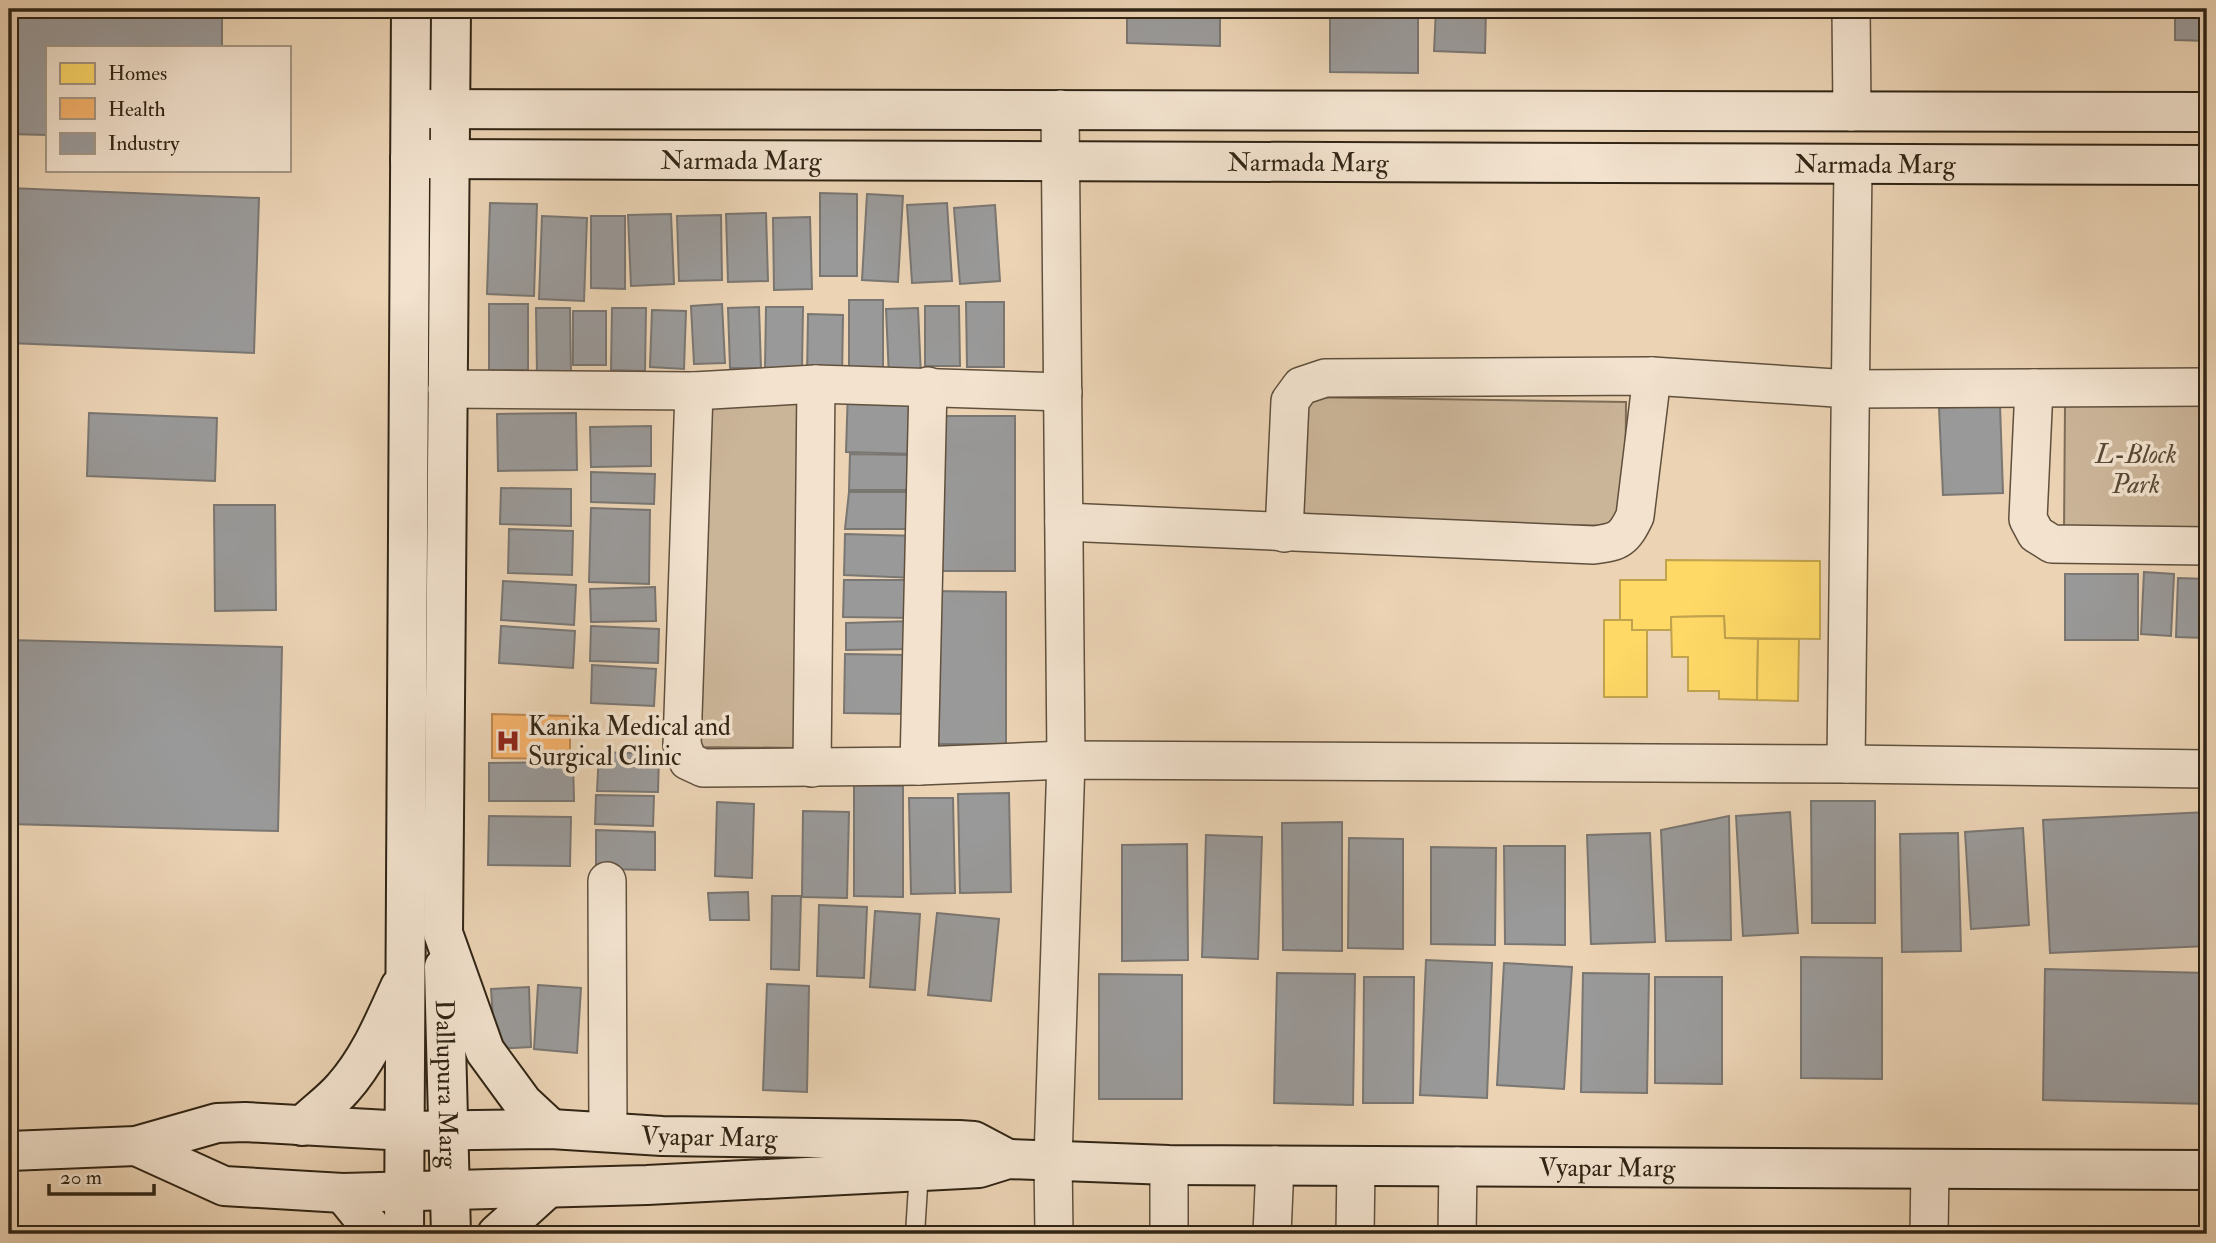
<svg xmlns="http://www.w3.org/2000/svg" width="2216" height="1243" viewBox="0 0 2216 1243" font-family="'IM FELL Double Pica',serif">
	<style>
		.green { fill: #cbb599; stroke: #7e6d57; stroke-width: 2 }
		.homes { fill: #ffd966; stroke: #c1a34e; stroke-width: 2 }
		.health { fill: #f6b26b; stroke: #bb8851; stroke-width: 2 }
		.industry { fill: #999; stroke: #7a7671; stroke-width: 2 }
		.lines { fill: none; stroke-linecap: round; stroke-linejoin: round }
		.lane-casing { stroke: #60503d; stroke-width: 21 }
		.street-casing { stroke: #60503d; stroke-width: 40 }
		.secondary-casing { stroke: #312515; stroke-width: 42 }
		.lane { stroke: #f2e2ce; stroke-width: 18 }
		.street { stroke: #f2e2ce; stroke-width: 37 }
		.secondary { stroke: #f2e2ce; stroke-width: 38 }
		.labels { text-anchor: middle; stroke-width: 7; stroke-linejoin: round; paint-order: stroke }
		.street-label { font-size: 26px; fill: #312515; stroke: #f2e2ce }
		.park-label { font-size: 26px; font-style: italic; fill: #584936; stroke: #f2e2ce }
		.poi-label { font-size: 26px; fill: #312515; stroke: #f2e2ce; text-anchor: start }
	</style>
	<rect width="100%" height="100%" fill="#ebd3b4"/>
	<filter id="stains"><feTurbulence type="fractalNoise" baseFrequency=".00286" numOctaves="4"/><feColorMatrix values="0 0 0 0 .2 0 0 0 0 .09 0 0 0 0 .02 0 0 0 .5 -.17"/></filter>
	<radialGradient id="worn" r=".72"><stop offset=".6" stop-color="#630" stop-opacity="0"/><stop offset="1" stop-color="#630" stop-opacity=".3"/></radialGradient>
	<g class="green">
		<polygon points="1301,397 1626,402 1625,526 1299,521"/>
		<polygon points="697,401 801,402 801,748 698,747"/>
		<polygon points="2065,406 2207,406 2207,533 2064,532"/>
	</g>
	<g class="homes">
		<polygon points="1666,560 1820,561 1820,639 1725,638 1724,616 1671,617 1671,630 1632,630 1632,620 1620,620 1620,580 1666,580"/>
		<polygon points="1724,616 1725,638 1758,639 1757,700 1719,699 1719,691 1688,691 1688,657 1672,657 1671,617"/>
		<polygon points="1604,620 1632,620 1632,630 1647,630 1647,697 1604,697"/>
		<polygon points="1758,639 1799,639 1798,701 1757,700"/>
		<polygon points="2105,1229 2158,1231 2158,1234 2104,1234"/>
	</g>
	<polygon class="health" points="492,714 570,716 570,759 492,758"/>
	<g class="industry">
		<polygon points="9,9 222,9 222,47 47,47 47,135 9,134"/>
		<polygon points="1127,9 1220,9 1220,46 1127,43"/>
		<polygon points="1330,9 1418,9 1418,73 1330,72"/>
		<polygon points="1436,9 1486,9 1485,53 1434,51"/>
		<polygon points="2175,9 2207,9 2207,41 2175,40"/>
		<polygon points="9,188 259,198 254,353 9,343"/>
		<polygon points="820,193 857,194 857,276 820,276"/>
		<polygon points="867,194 903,196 898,282 862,280"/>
		<polygon points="490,203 537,204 534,296 487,294"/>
		<polygon points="947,203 952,281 912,283 907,205"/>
		<polygon points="995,205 1000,281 960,284 954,208"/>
		<polygon points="766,213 768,281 728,282 726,214"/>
		<polygon points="671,214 674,284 631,286 628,215"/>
		<polygon points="721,215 722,280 679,281 677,216"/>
		<polygon points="542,216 587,218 584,301 539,299"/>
		<polygon points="591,216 625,216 625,289 591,288"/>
		<polygon points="810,217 812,289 774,290 773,218"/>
		<rect x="849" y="300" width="34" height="71"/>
		<polygon points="966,302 1004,302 1004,367 967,367"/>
		<rect x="489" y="304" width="39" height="66"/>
		<polygon points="722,304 725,363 694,364 691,306"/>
		<polygon points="925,306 959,306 960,366 925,366"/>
		<polygon points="759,307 761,368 730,368 728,308"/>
		<polygon points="766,307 803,307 802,369 765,369"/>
		<polygon points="536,308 570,308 571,374 537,374"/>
		<polygon points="612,308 646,308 645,371 611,370"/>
		<polygon points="918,308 921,376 889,377 886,309"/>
		<polygon points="652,310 686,311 684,369 650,367"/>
		<rect x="573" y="311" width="33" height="54"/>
		<polygon points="808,314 843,315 842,378 807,377"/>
		<polygon points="848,389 919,391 917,454 846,452"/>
		<polygon points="2000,405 2003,493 1943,495 1939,408"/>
		<polygon points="89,413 217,418 215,481 87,476"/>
		<polygon points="576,413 577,470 498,471 497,414"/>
		<polygon points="932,416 1015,416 1015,571 931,571"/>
		<polygon points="651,426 651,466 591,467 590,427"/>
		<polygon points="850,454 913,455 912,490 849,490"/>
		<polygon points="591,472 655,474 654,504 591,502"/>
		<polygon points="501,488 571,489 571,526 500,524"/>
		<polygon points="849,492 916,492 913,529 845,529"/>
		<polygon points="214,505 275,505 276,610 215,611"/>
		<polygon points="591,508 650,510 649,584 589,582"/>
		<polygon points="509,529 573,531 572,575 508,573"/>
		<polygon points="845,534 917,536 916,578 844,575"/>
		<polygon points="2144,572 2174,574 2171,636 2141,634"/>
		<rect x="2065" y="574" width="73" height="66"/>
		<polygon points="2178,578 2207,579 2205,638 2176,637"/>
		<polygon points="844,580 914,580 914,618 843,617"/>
		<polygon points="503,581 576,585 574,625 501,620"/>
		<polygon points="655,587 656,621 591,622 590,589"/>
		<polygon points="930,591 1006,592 1006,744 930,744"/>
		<polygon points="912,621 913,649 846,650 846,623"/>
		<polygon points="501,626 575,631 573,668 499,663"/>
		<polygon points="591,626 659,629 658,663 590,661"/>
		<polygon points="9,640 282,647 278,831 9,824"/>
		<polygon points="845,654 910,655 909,714 844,713"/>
		<polygon points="592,665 656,669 654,706 591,703"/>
		<polygon points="599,752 659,754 658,792 597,791"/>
		<polygon points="573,762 574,801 489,801 489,763"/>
		<polygon points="854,785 903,786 903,897 854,896"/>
		<polygon points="1009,793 1011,892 960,893 958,794"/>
		<polygon points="596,795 654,796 653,826 595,824"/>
		<polygon points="909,798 953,798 955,893 911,894"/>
		<polygon points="1811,801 1875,801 1875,923 1812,923"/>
		<polygon points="717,802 754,804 752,878 715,876"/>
		<polygon points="803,811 849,812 847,898 802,897"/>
		<polygon points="1790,812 1798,933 1743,936 1736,816"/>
		<polygon points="2207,812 2207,946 2050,953 2043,820"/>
		<polygon points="489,816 571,817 570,866 488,865"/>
		<polygon points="1729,816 1731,940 1666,941 1661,830"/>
		<polygon points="1342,822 1342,951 1283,950 1282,823"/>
		<polygon points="2023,828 2029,925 1971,929 1965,832"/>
		<polygon points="596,830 655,832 655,870 596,869"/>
		<polygon points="1650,833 1655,942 1591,944 1587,835"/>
		<polygon points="1958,833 1961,951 1902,952 1900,834"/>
		<polygon points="1206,835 1262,837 1258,959 1202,957"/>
		<polygon points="1349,838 1403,839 1403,949 1348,948"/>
		<polygon points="1187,844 1188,960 1122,961 1122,845"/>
		<polygon points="1504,846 1565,846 1565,945 1505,944"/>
		<polygon points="1431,847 1496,848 1495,945 1431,944"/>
		<polygon points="748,892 749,920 710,920 708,893"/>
		<polygon points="772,896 801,896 799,970 771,969"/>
		<polygon points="819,905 867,907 864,978 817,976"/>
		<polygon points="875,911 920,914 915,990 870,987"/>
		<polygon points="937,913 999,919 991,1001 928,995"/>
		<polygon points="1801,957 1882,958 1882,1079 1801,1078"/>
		<polygon points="1426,960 1492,963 1487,1098 1420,1095"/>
		<polygon points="1504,963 1572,967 1564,1089 1497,1085"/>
		<polygon points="2045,969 2207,973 2207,1104 2043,1100"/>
		<polygon points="1277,973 1355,974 1353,1105 1274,1103"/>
		<polygon points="1583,973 1649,974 1647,1093 1581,1092"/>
		<polygon points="1099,974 1182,975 1182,1099 1099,1099"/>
		<polygon points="1364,977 1414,977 1413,1103 1363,1103"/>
		<polygon points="1655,977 1722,977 1722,1084 1655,1083"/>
		<polygon points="767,984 809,986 807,1092 763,1090"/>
		<polygon points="538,985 581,988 577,1053 534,1049"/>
		<polygon points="529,987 531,1047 495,1049 491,989"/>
	</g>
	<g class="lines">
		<g class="lane-casing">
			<polyline id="lane" points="915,1234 919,1171"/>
		</g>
		<g class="street-casing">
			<g id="street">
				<polyline points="1851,9 1852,112"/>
				<polyline points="2034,388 2028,519 2036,534 2052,544 2207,546"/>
				<polyline points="447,389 694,391 816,384 1063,392"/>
				<polyline points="694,391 682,745 688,761 703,768 919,766 1066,760 1846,764 2207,769"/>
				<path d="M1064 522 1594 545C1619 542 1624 539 1635 516L1652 376"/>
				<polyline points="1284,533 1290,401 1301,386 1325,378 1652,376 1850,389 2207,387"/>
				<polyline points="1846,764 1853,165"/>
				<polyline points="919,766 928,386"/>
				<polyline points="812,768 816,384"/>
				<polyline points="607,881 608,1132"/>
				<polyline points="1054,1234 1053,1160 1066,760 1060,109"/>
				<polyline points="1169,1234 1169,1165"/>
				<polyline points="1272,1234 1275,1165"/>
				<polyline points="1355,1234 1356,1166"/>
				<polyline points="1457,1234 1458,1166"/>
				<polyline points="1929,1234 1930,1169"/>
			</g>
		</g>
		<g class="secondary-casing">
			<g id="secondary">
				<polyline points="451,9 443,933 485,1051 523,1103 551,1129"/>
				<polyline points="411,109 2207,112"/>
				<path id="s1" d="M410 159 2207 165"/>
				<path id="s2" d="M444 967 451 1234"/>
				<path d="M302 1126C315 1113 331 1102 343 1088 369 1059 384 1022 400 987"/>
				<path id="s3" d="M136 1146 224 1186 343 1193 647 1185 962 1169 979 1168 1008 1159 1169 1165 2207 1170"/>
				<path id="s4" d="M9 1151 136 1146 217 1123 245 1122 406 1131 551 1129 662 1136 959 1140 974 1141 1008 1159"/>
				<polyline points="343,1193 376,1234"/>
				<polyline points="404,1234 411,9"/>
				<polyline points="497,1234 548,1188"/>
			</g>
		</g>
		<use href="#lane" class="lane"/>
		<use href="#street" class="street"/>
		<use href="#secondary" class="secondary"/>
	</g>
	<defs>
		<g id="hospital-bare" transform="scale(1.89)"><path d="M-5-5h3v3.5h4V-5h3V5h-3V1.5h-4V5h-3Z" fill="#8f2418" stroke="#f2e2ce" stroke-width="2.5" paint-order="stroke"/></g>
	</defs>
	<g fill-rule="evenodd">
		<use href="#hospital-bare" x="508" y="741"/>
	</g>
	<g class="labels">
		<g class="street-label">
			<text dy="9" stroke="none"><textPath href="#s1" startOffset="331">Narmada Marg</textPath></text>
			<text dy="9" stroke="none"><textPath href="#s1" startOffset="898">Narmada Marg</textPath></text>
			<text dy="9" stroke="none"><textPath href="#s1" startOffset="1465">Narmada Marg</textPath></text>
			<text dy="9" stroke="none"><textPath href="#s2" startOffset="117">Dallupura Marg</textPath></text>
			<text dy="9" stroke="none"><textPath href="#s4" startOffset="704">Vyapar Marg</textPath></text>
			<text dy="9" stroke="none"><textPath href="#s3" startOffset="1482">Vyapar Marg</textPath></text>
		</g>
		<g class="park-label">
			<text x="2136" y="463">L-Block<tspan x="2136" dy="30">Park</tspan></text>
		</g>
		<g class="poi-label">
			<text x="528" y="735">Kanika Medical and<tspan x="528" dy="30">Surgical Clinic</tspan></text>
		</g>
	</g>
	<rect width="2216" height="1243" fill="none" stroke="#ebd3b4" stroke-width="35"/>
	<rect x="10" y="10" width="2195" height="1222" fill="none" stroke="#312515" stroke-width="3.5"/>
	<rect x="18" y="18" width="2181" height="1208" fill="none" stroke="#312515" stroke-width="2"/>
	<rect x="46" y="46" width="245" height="126" fill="#f2e2ce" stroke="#a59684" stroke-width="2"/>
	<rect x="60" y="63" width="35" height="21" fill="#ffd966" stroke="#a59684" stroke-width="2"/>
	<text x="108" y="80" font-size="21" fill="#312515">Homes</text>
	<rect x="60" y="98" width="35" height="21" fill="#f6b26b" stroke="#a59684" stroke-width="2"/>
	<text x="108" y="116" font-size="21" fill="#312515">Health</text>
	<rect x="60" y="133" width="35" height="21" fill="#999999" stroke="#a59684" stroke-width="2"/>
	<text x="108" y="150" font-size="21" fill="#312515">Industry</text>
	<path d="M49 1184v10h105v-10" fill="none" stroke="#312515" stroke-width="3.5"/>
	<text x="60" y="1184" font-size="21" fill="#312515" stroke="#f2e2ce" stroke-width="5" paint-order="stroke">20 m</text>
	<rect width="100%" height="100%" filter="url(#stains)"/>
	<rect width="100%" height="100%" fill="url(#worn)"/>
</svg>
